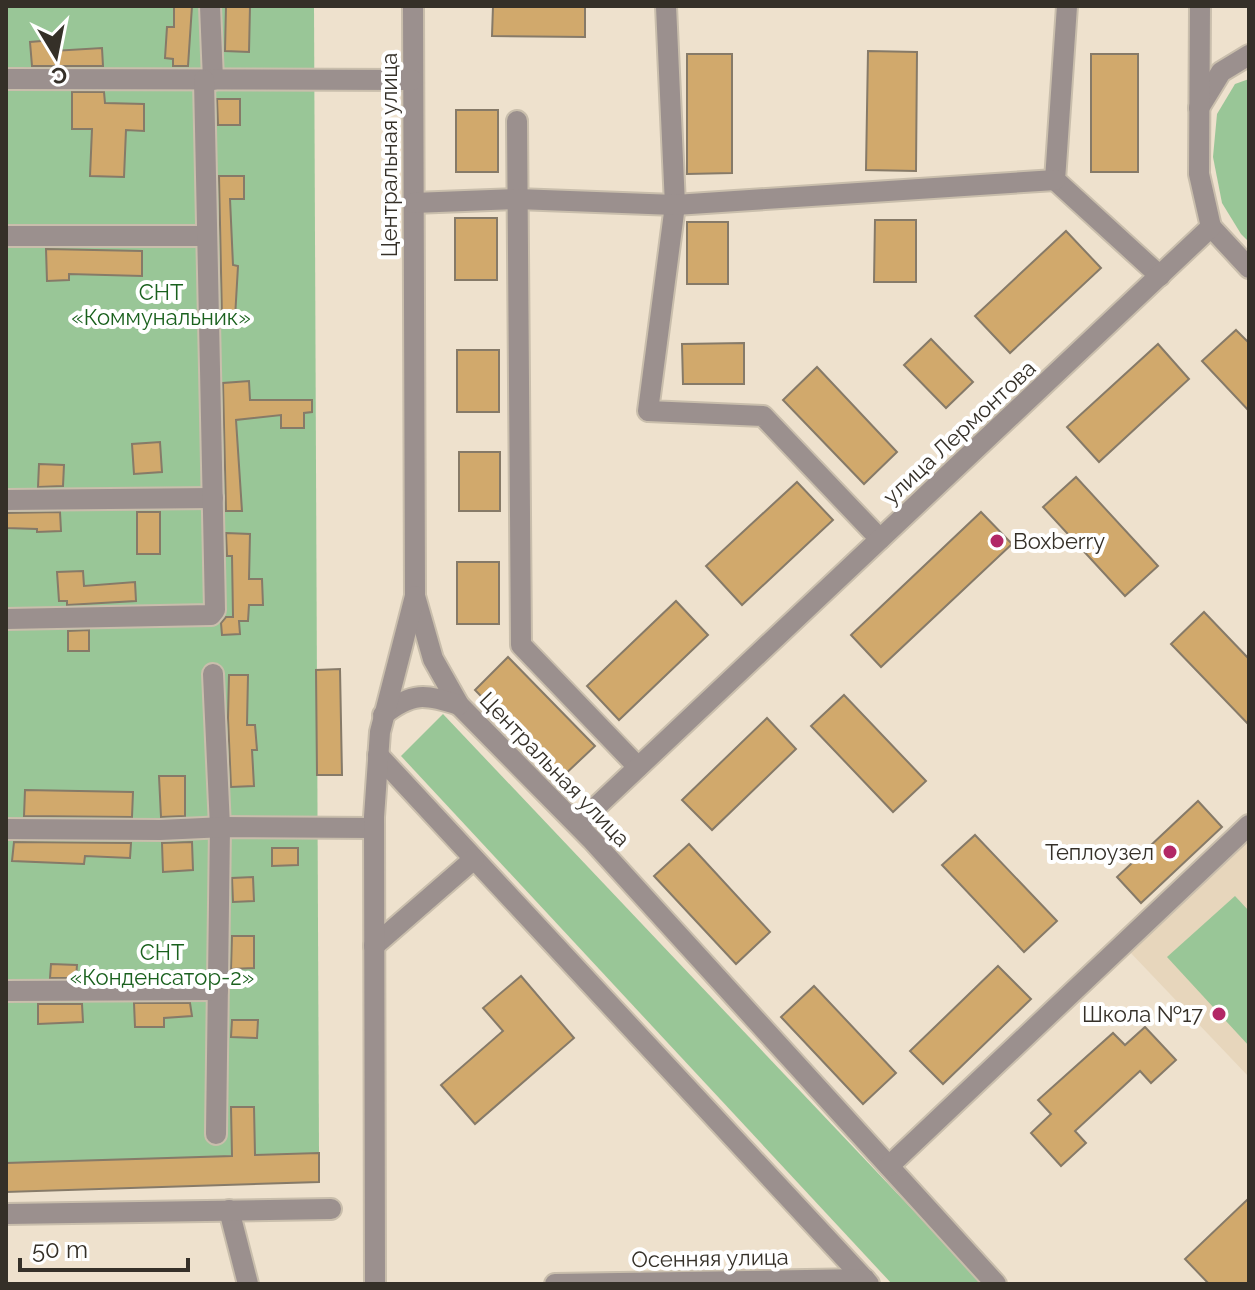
<svg xmlns="http://www.w3.org/2000/svg" width="1255" height="1290" viewBox="0 0 1255 1290" font-family="Raleway,sans-serif">
	<style>
		.built { fill: #e7d6bc }
		.green { fill: #99c697 }
		.building { fill: #d1a96c; stroke: #867a68; stroke-width: 2 }
		.lines { fill: none; stroke-linecap: round; stroke-linejoin: round }
		.minor-casing { stroke: #c9beac; stroke-width: 24 }
		.minor { stroke: #9b908e; stroke-width: 20 }
		.poi-dot { fill: #b22866; stroke: #fff; stroke-width: 3 }
		.labels { text-anchor: middle; stroke-width: 8; stroke-linejoin: round; paint-order: stroke }
		.street-label { font-size: 22px; fill: #353028; stroke: #fff }
		.park-label { font-size: 22px; fill: #1a611e; stroke: #fff }
		.poi-label { font-size: 22px; fill: #353028; stroke: #fff; text-anchor: end }
	</style>
	<rect width="100%" height="100%" fill="#eee1cd"/>
	<polygon class="built" points="1249,838 1249,1077 1129,951"/>
	<g class="green">
		<polygon points="6,6 314,6 319,1153 6,1163"/>
		<polygon points="1249,79 1249,242 1241,234 1222,203 1213,157 1217,114 1235,84"/>
		<polygon points="443,714 983,1284 892,1284 401,756"/>
		<polygon points="1235,896 1249,911 1249,1046 1167,957"/>
	</g>
	<g class="building">
		<polygon points="174,6 192,6 188,66 173,66 173,59 165,58 167,27 174,27"/>
		<polygon points="226,6 250,6 249,52 225,51"/>
		<polygon points="493,6 585,6 585,37 492,36"/>
		<polygon points="53,40 53,51 102,48 103,66 32,66 30,42"/>
		<polygon points="868,51 917,52 916,171 866,170"/>
		<polygon points="687,54 732,54 732,173 687,174"/>
		<rect x="1091" y="54" width="47" height="118"/>
		<polygon points="72,92 104,92 105,103 144,104 144,131 126,130 124,177 90,176 92,129 72,129"/>
		<polygon points="217,99 240,99 240,125 218,125"/>
		<rect x="456" y="110" width="42" height="62"/>
		<polygon points="219,176 244,176 244,199 230,199 233,265 238,266 235,318 222,318"/>
		<rect x="455" y="218" width="42" height="62"/>
		<polygon points="875,220 916,220 916,282 874,282"/>
		<rect x="687" y="222" width="41" height="62"/>
		<polygon points="1066,231 1101,268 1010,353 975,316"/>
		<polygon points="46,249 142,251 142,276 69,274 69,280 47,281"/>
		<polygon points="1236,330 1249,343 1249,411 1202,361"/>
		<polygon points="931,339 973,382 946,408 904,365"/>
		<polygon points="744,343 744,384 683,384 682,344"/>
		<polygon points="1158,344 1189,379 1099,462 1067,427"/>
		<rect x="457" y="350" width="42" height="62"/>
		<polygon points="817,367 897,452 864,484 783,400"/>
		<polygon points="249,381 250,400 312,400 312,412 304,413 304,428 281,428 281,415 236,420 242,511 226,511 223,383"/>
		<polygon points="160,442 162,472 134,474 132,444"/>
		<rect x="459" y="452" width="41" height="59"/>
		<polygon points="39,464 64,465 63,486 38,487"/>
		<polygon points="1076,477 1158,566 1125,596 1043,507"/>
		<polygon points="797,482 833,520 742,605 706,566"/>
		<polygon points="60,512 61,531 37,532 37,529 6,528 6,513"/>
		<rect x="137" y="512" width="23" height="42"/>
		<polygon points="981,512 1012,544 881,667 851,635"/>
		<polygon points="226,533 250,534 249,579 262,579 263,605 249,605 248,621 239,621 240,634 222,635 221,623 226,617 233,617 232,556 227,556"/>
		<rect x="457" y="562" width="42" height="62"/>
		<polygon points="83,571 84,586 135,582 136,601 67,605 67,601 59,601 57,572"/>
		<polygon points="676,601 708,635 619,720 587,686"/>
		<polygon points="1204,612 1249,659 1249,725 1171,644"/>
		<polygon points="89,630 89,651 68,651 68,631"/>
		<polygon points="508,657 595,746 561,778 475,690"/>
		<polygon points="340,669 342,775 317,775 316,670"/>
		<polygon points="229,675 248,675 247,725 255,725 257,750 252,750 254,786 231,787 228,718"/>
		<polygon points="844,695 926,781 893,812 811,726"/>
		<polygon points="767,718 796,749 712,830 682,800"/>
		<polygon points="159,776 185,776 185,816 161,817"/>
		<polygon points="25,790 133,792 132,817 24,816"/>
		<polygon points="1198,801 1222,827 1141,903 1117,877"/>
		<polygon points="975,835 1057,921 1024,952 942,865"/>
		<polygon points="14,842 131,843 130,858 85,856 84,864 12,861"/>
		<polygon points="192,842 193,870 163,872 162,843"/>
		<polygon points="689,844 770,932 736,964 654,876"/>
		<polygon points="272,848 298,848 298,865 272,866"/>
		<polygon points="253,877 254,901 233,902 232,878"/>
		<polygon points="232,936 254,936 254,968 231,969"/>
		<polygon points="51,964 77,965 76,978 50,978"/>
		<polygon points="998,966 1031,999 943,1084 910,1051"/>
		<polygon points="521,976 574,1038 475,1124 441,1085 503,1031 483,1008"/>
		<polygon points="814,986 896,1073 863,1104 781,1017"/>
		<polygon points="134,1003 190,1003 192,1016 164,1018 164,1027 135,1027"/>
		<polygon points="38,1004 82,1004 83,1022 38,1024"/>
		<polygon points="232,1020 258,1020 257,1038 231,1037"/>
		<polygon points="1145,1027 1176,1060 1151,1083 1140,1071 1075,1131 1086,1143 1061,1166 1031,1133 1051,1114 1038,1100 1113,1033 1125,1045"/>
		<polygon points="231,1107 254,1107 255,1155 319,1153 319,1182 6,1192 6,1163 232,1156"/>
		<polygon points="1249,1198 1249,1284 1209,1284 1185,1259"/>
	</g>
	<g class="lines">
		<g class="minor-casing">
			<g id="minor">
				<polyline points="210,6 213,80"/>
				<polyline points="413,6 415,596 433,659 459,705 592,840 996,1284"/>
				<polyline points="666,6 675,205 648,411 763,416 880,539"/>
				<polyline points="1067,6 1055,180 1160,276"/>
				<polyline points="6,79 413,80"/>
				<polyline points="1199,108 1221,72 1249,55"/>
				<polyline points="517,121 521,645 638,767"/>
				<polyline points="413,203 517,199 675,205 1055,180"/>
				<polyline points="1211,227 1249,268"/>
				<polyline points="6,236 207,236"/>
				<polyline points="6,500 213,498"/>
				<polyline points="6,619 211,615 215,610 204,80"/>
				<polyline points="213,674 220,827 216,1134"/>
				<path d="M383 715C412 692 425 694 459 705"/>
				<polyline points="378,755 869,1284"/>
				<polyline points="578,824 1211,227 1199,174 1200,6"/>
				<polyline points="6,829 160,830 225,827 374,828"/>
				<polyline points="374,946 474,859"/>
				<polyline points="6,991 218,990"/>
				<polyline points="889,1166 1249,825"/>
				<polyline points="229,1210 248,1284"/>
				<polyline points="6,1214 331,1209"/>
				<polyline points="375,1284 374,817 380,732 415,596"/>
				<polyline points="555,1284 865,1279"/>
			</g>
		</g>
		<use href="#minor" class="minor"/>
	</g>
	<g class="poi-dot">
		<circle cx="997" cy="541" r="8"/>
		<circle cx="1170" cy="852" r="8"/>
		<circle cx="1219" cy="1014" r="8"/>
	</g>
	<g class="labels">
		<g class="street-label">
			<text transform="translate(389 155) rotate(-90)" y="8">Центральная улица</text>
			<text transform="translate(959 432) rotate(-43)" y="8">улица Лермонтова</text>
			<text transform="translate(555 769) rotate(46)" y="8">Центральная улица</text>
			<text transform="translate(710 1258) rotate(-1)" y="8">Осенняя улица</text>
		</g>
		<g class="park-label">
			<text x="161" y="300">СНТ<tspan x="161" dy="25">«Коммунальник»</tspan></text>
			<text x="162" y="960">СНТ<tspan x="162" dy="25">«Конденсатор-2»</tspan></text>
		</g>
		<g class="poi-label">
			<text x="1013" y="549" text-anchor="start">Boxberry</text>
			<text x="1154" y="860">Теплоузел</text>
			<text x="1203" y="1022">Школа №17</text>
		</g>
	</g>
	<rect width="1255" height="1290" fill="none" stroke="#353028" stroke-width="16"/>
	<g transform="translate(56 56) rotate(170)" stroke="#ffffff" stroke-width="6" paint-order="stroke">
	<path d="M0-6L14 30L0 20L-14 30Z" fill="#353028"/>
	<text y="-12" font-size="22" font-weight="bold" text-anchor="middle" fill="#353028">С</text>
	</g>
	<path d="M20 1258v12h168v-12" fill="none" stroke="#353028" stroke-width="4"/>
	<text x="32" y="1258" font-size="24" fill="#353028" stroke="#ffffff" stroke-width="6" paint-order="stroke">50 m</text>
</svg>
